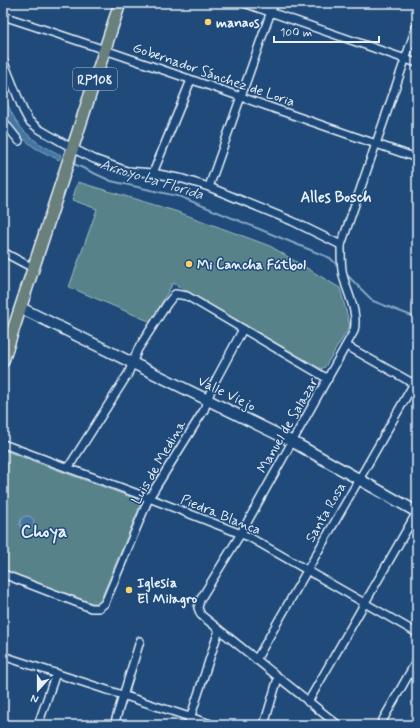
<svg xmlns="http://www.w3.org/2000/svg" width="420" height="728" viewBox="0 0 420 728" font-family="Mynerve,sans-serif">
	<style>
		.green { fill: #58828a; stroke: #a0bac1 }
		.water { fill: #4576a2; stroke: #86a7c4 }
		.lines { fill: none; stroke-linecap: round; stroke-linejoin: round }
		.stream { stroke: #86a7c4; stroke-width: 2 }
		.street-casing { stroke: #e8f1f8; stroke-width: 10 }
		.secondary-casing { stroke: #e8f1f8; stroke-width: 13 }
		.primary-casing { stroke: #e8f1f8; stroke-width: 14 }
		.street { stroke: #1f4a7a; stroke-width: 7 }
		.secondary { stroke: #1f4a7a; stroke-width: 10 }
		.primary { stroke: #6a807d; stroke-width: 11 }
		.poi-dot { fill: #ffd166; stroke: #1f4a7a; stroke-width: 1.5 }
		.labels { text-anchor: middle; stroke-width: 3; stroke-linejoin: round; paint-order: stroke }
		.shield { fill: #1f4a7a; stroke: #acbfd2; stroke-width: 1 }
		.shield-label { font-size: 13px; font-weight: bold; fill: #e8f1f8 }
		.poi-label { font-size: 14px; font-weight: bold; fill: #e8f1f8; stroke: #1f4a7a; text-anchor: start }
		.street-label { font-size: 14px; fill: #e8f1f8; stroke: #1f4a7a }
		.water-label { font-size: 15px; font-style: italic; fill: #d0dfeb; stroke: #1f4a7a }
		.neighbourhood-label { font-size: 15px; font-weight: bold; fill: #e8f1f8; stroke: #1f4a7a }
		.district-label { font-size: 18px; font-weight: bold; fill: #e8f1f8; stroke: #1f4a7a }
	</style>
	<rect width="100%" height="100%" fill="#1f4a7a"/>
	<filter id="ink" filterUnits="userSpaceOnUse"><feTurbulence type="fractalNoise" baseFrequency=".025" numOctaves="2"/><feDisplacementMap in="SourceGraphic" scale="8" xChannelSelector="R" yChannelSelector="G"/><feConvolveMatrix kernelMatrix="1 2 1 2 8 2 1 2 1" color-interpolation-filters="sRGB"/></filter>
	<g filter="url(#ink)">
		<g class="green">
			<polygon points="78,182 178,212 270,246 340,288 350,326 325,367 321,369 173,283 151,322 69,287 97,209 72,200"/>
			<polygon points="3,450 136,499 140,502 140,506 101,599 98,603 92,603 3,570"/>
		</g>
		<g class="water">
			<path d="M3 92C16 128 26 138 61 155L59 160 35 148 20 136 10 123 3 108Z"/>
			<circle cx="27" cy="523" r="7"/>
		</g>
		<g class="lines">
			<g class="stream">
				<polyline points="72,163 111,181 181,197 330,258 336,264"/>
				<polyline points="347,275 373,301 417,318"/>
			</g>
			<g class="street-casing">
				<g id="street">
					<polyline points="244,3 417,63"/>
					<path d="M3 16C142 61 279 111 417 158"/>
					<polyline points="3,60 23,110 29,121 39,129 72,148 94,159 127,171 153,173 183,179 209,187 292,221 341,245"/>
					<polyline points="3,121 19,141"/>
					<polyline points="153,173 191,80"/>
					<polyline points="209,187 274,3"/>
					<polyline points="3,252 33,268"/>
					<polyline points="347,346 416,385"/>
					<polyline points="3,444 149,498 249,537 417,633"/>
					<polyline points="68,468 128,374 138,349 167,304 175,294 187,296 328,379"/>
					<polyline points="3,574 91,608 99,608 105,603 149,498 204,410 212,387 243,329"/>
					<polyline points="3,656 214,725"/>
					<polyline points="256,660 417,378"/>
					<polyline points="308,702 417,512"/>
					<polyline points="38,725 56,673"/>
					<polyline points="114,725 140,641"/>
					<polyline points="188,725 219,630"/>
					<polyline points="264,725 278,678"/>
					<path d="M338 725 201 615 198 608 200 600 240 535 354 331C359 309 345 291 342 270 341 262 341 253 341 245L417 25"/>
					<polyline points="380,725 417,660"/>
				</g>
			</g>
			<g class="secondary-casing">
				<polyline id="secondary" points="21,308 293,442 417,512"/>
			</g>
			<g class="primary-casing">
				<polyline id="primary" points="3,361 120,3"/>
			</g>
			<use href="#street" class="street"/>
			<use href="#secondary" class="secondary"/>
			<use href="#primary" class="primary"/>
		</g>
	</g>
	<g class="poi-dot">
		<circle cx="208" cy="22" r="4"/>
		<circle cx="189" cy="264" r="4"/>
		<circle cx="129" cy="590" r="4"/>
	</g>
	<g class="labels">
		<rect class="shield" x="73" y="68" width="44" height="22" rx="3"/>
		<g class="shield-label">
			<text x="95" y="84">RP108</text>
		</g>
		<g class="poi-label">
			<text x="216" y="27">manaos</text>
			<text x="197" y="269">Mi Cancha Fútbol</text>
			<text x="137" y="587">Iglesia<tspan x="137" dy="16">El Milagro</tspan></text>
		</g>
		<g class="street-label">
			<text transform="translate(214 74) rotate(19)" y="5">Gobernador Sánchez de Loria</text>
			<text transform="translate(227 393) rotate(26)" y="5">Valle Viejo</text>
			<text transform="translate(287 425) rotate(-60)" y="5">Manuel de Salazar</text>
			<text transform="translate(158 462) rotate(-60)" y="5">Luis de Medina</text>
			<text transform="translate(325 512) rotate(-60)" y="5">Santa Rosa</text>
			<text transform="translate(221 514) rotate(22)" y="5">Piedra Blanca</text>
		</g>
		<g class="water-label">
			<text transform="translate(152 179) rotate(17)" y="5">Arroyo La Florida</text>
		</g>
		<g class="neighbourhood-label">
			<text x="336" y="202">Alles Bosch</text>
		</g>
		<g class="district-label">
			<text x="44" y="537">Choya</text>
		</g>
	</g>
	<rect width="420" height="728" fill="none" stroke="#1f4a7a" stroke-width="16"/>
	<rect x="8" y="8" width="404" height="712" fill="none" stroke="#e8f1f8" stroke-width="1.5" filter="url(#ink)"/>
	<g transform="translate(38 690) rotate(201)" stroke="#1f4a7a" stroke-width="3" paint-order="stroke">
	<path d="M0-3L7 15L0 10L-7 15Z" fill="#e8f1f8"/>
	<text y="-6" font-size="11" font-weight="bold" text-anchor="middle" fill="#e8f1f8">N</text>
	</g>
	<path d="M274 36v6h105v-6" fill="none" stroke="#e8f1f8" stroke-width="2"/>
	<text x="280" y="36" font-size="12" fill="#e8f1f8" stroke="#1f4a7a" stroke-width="3" paint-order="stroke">100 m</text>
</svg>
